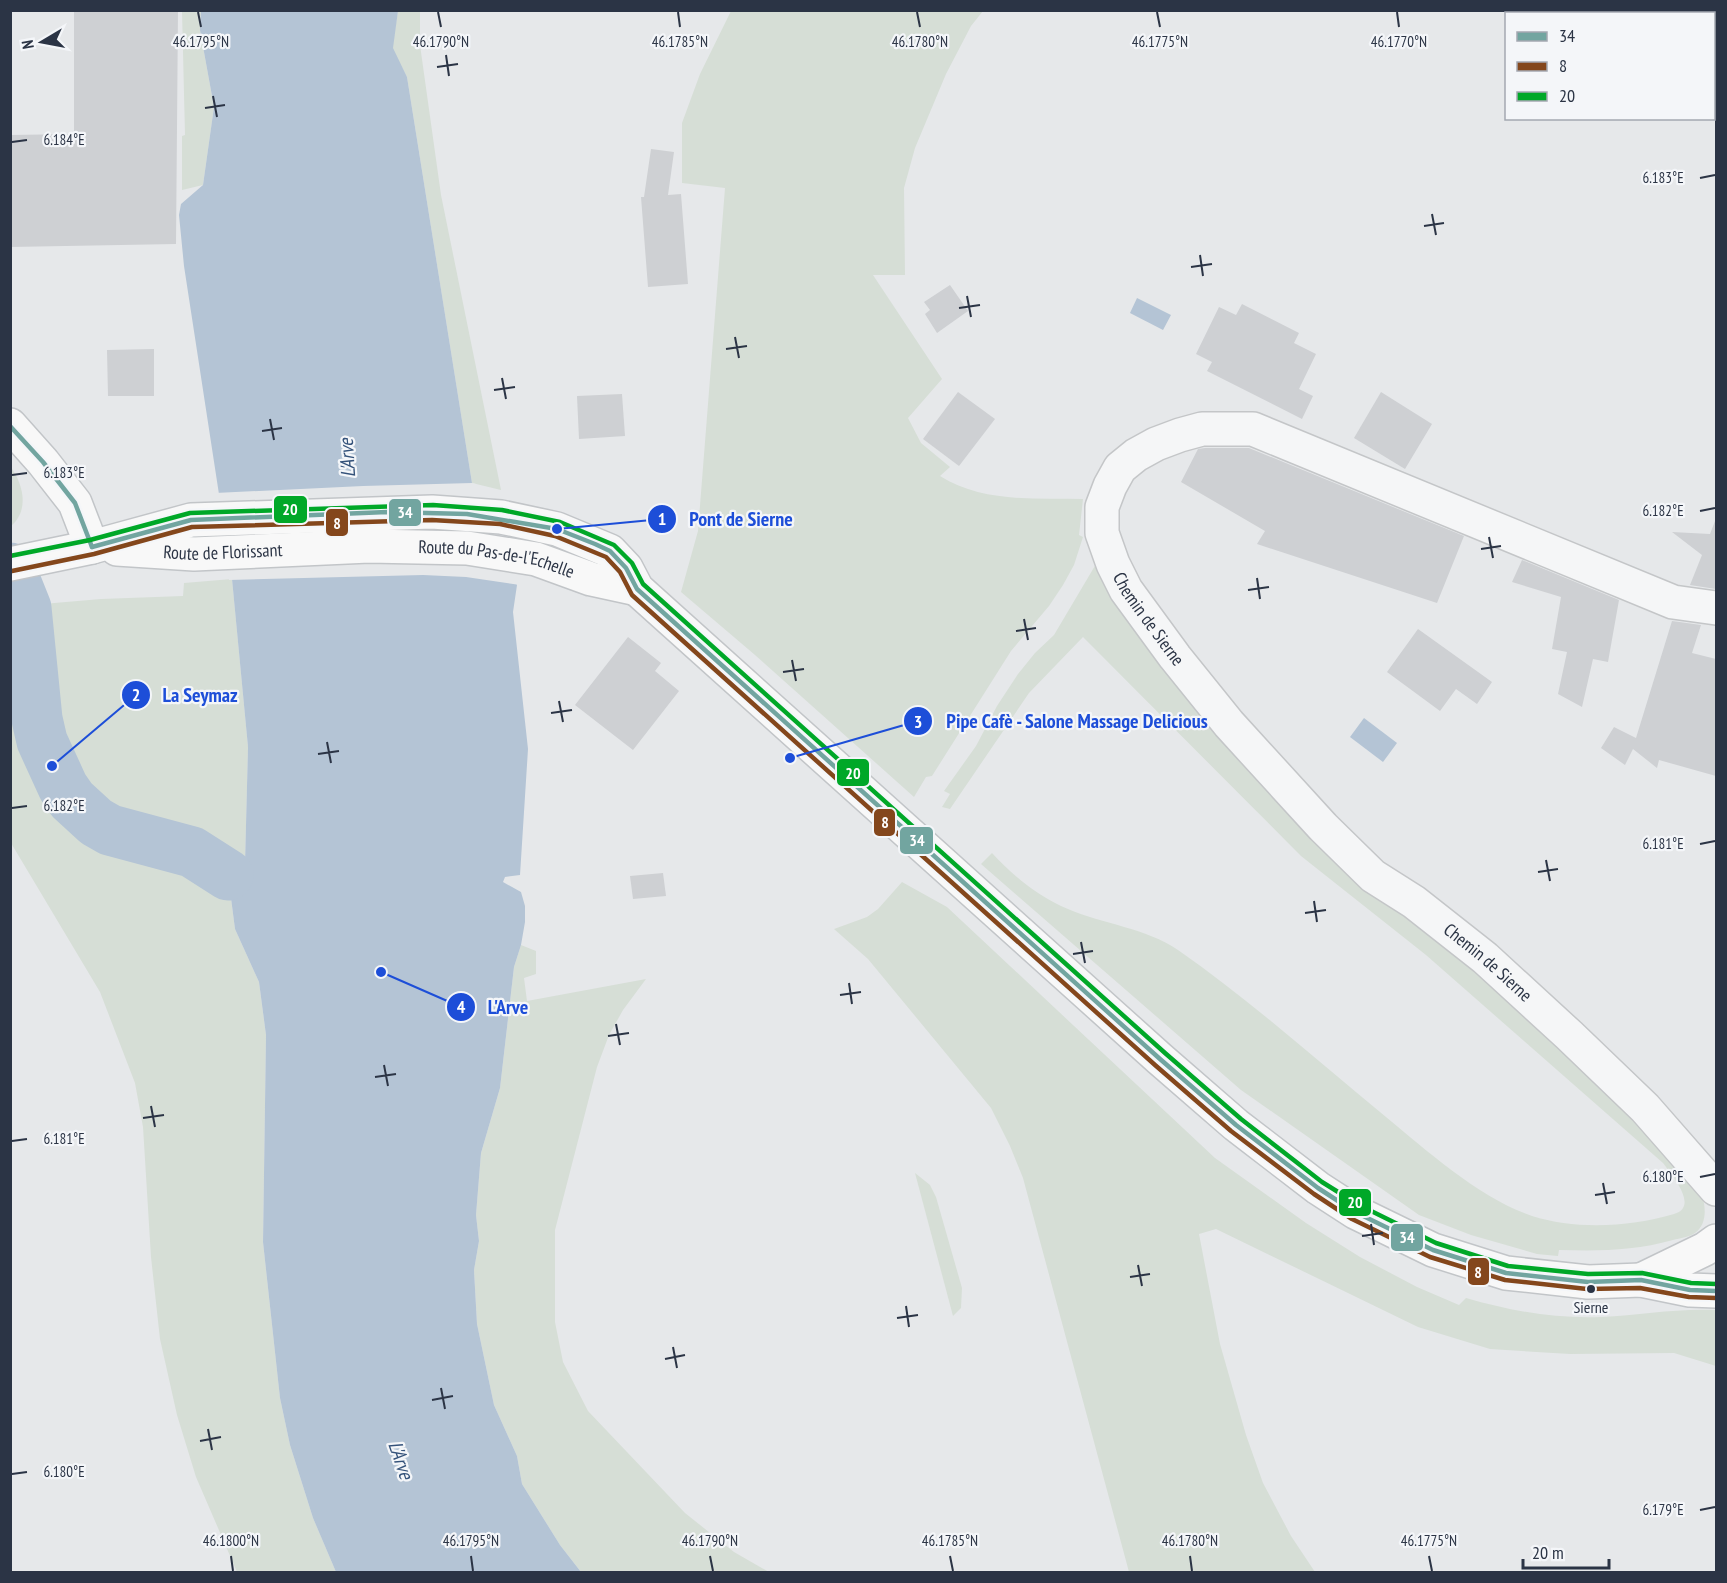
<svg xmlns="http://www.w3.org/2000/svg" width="1727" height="1583" viewBox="0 0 1727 1583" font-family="'PT Sans Narrow',sans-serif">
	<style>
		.green { fill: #d6ded6 }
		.water { fill: #b4c4d5 }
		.pier { fill: #e6e8ea }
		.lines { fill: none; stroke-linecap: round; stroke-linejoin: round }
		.river { stroke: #b4c4d5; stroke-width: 51 }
		.building { fill: #ced0d3 }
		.minor-casing { stroke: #c4c6c8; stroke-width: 36 }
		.major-casing { stroke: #c2c5c8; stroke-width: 36 }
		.minor { stroke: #f5f6f7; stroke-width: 33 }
		.major { stroke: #f8f8f8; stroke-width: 33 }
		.bus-1-casing { stroke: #f4f6f9; stroke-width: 9 }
		.bus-2-casing { stroke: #f4f6f9; stroke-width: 9 }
		.bus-3-casing { stroke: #f4f6f9; stroke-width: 9 }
		.bus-1 { stroke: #72a5a0; stroke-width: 4.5 }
		.bus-2 { stroke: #84471c; stroke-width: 4.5 }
		.bus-3 { stroke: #00a828; stroke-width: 4.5 }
		.ticks { fill: none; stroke: #2b3445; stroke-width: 2 }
		.bus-dot { fill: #2b3445; stroke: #f4f6f9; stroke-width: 2 }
		.labels { text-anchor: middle; stroke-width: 4.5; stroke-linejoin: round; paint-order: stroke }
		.bus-label { font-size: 16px; fill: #2b3445; stroke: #f4f6f9 }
		.street-label { font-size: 18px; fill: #2b3445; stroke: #f4f6f9 }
		.water-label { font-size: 20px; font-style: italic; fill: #34527a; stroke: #f4f6f9 }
		.ticks-label { font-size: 15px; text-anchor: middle; fill: #2b3445; stroke: #f4f6f9; stroke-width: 4.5; stroke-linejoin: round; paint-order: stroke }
		.leader { fill: none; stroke: #1d4ed8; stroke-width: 2 }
		.callout-dot { fill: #1d4ed8; stroke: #f4f6f9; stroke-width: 2 }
		.mark-label { font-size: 18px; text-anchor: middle; font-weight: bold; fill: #fff }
		.callout-label { font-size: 20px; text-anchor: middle; font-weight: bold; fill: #1d4ed8; stroke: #f4f6f9; stroke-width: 4.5; stroke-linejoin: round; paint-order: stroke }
		.line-badge { stroke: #f4f6f9; stroke-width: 2 }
		.badge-label { font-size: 16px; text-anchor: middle; font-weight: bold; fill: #fff }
	</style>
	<rect width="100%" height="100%" fill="#e6e8ea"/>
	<g class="green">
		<polygon points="182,11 201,11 200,30 214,107 203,185 182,190 182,136 185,135"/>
		<polygon points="398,11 420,11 420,45 441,195 501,490 472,483 407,77 392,48"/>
		<path d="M731 11H983L971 26 946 74 915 148 904 188 905 275H873L942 379 908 418 921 443 950 467 940 476C983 503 1035 498 1083 499L1079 535 1083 537 1074 565 1063 585 1049 606 1011 651 932 776 926 777 914 797 755 655 681 592 698 531 725 188 682 183V123L700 74Z"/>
		<polygon points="1545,11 1593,11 1598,13 1550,13"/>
		<path d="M10 466C23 483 30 510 11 526Z"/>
		<path d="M1099 559 1459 955 1594 1072 1702 1195C1706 1208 1707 1224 1695 1233 1690 1237 1680 1238 1673 1240 1634 1251 1600 1251 1559 1250L1558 1256 1537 1254 1471 1235 1419 1215 1241 1090 981 864 992 853C1013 876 1039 897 1068 909 1103 924 1146 928 1178 950 1251 1001 1318 1061 1386 1117 1427 1151 1481 1199 1532 1216 1576 1230 1630 1227 1674 1214 1700 1207 1671 1174 1663 1163L1426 955 1301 856 1083 637 1029 693 950 809 942 807 950 794 944 791 976 746 997 706 1018 674 1035 653 1054 635Z"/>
		<polygon points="232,579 248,747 245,864 228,875 235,929 259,982 266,1035 263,1242 280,1398 290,1445 313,1518 336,1572 237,1572 196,1477 177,1415 160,1339 151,1257 143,1127 135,1083 100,992 11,843 11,601 28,599 31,605 101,599 183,596 184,583"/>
		<path d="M902 882 947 907 1215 1158 1306 1223 1360 1257 1417 1287 1459 1305 1466 1298C1511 1311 1556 1319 1602 1317 1640 1315 1678 1308 1716 1310V1366L1674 1353 1570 1354 1490 1349 1418 1327 1216 1229 1199 1234 1220 1344 1246 1435 1263 1483 1291 1536 1315 1572H1129L1023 1178 1010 1146 991 1108 868 959 834 929 867 917 878 909Z"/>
		<polygon points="521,945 536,951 536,974 524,978 527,1001 646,979 623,1010 609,1035 597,1067 555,1230 555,1322 563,1362 588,1411 685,1513 734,1552 769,1572 581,1572 560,1545 522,1484 517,1456 494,1405 477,1324 474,1270 479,1241 476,1215 481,1153 500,1088 514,967"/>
		<polygon points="915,1173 930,1185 936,1197 962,1288 961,1308 953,1316"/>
	</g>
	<g class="water">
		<polygon points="201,11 398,11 393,48 407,77 472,483 517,585 513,612 528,749 520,875 505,877 503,882 521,892 525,906 525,922 521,945 514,967 500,1088 481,1153 476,1215 479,1241 474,1270 477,1324 494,1405 517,1456 522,1484 560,1545 581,1572 336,1572 313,1518 290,1445 280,1398 263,1242 266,1035 259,982 235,929 228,875 245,864 248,747 232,579 184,266 179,215 181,204 203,185 214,107 200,30"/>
		<polygon points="1137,298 1171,315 1163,330 1130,313"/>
		<polygon points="1364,718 1397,743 1383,762 1350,737"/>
	</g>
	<polygon class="pier" points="472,483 476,484 520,585 466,577 423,575 229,580 215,493 363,486"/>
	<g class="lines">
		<polyline class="river" points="10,568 26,608 37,719 42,741 63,787 72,800 96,822 110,830 192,852 228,875"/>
	</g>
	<g class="building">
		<polygon points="74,10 178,10 176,244 10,247 10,135 74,134"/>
		<polygon points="651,149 674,152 668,195 681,194 688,284 648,287 641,197 644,197"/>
		<polygon points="950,285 968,311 937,333 925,314 930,310 924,302"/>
		<polygon points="1242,304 1299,333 1294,343 1316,354 1299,389 1313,396 1302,419 1207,371 1212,362 1196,354 1219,307 1236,315"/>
		<polygon points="154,349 154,396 108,396 107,350"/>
		<polygon points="958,392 995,419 959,466 923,439"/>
		<polygon points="1381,392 1432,424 1405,469 1354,438"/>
		<polygon points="622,394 625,436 579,439 577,396"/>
		<polygon points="1205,448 1249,448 1464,536 1437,603 1257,544 1265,531 1181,482 1198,449"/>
		<polygon points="1715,521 1716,589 1690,585 1702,555 1672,532 1710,534"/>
		<polygon points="1522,560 1619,600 1608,662 1593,659 1582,707 1558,694 1567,652 1552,649 1561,597 1512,582"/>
		<polygon points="1672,621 1701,625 1692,653 1716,659 1716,776 1659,760 1657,768 1633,749 1625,765 1601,748 1614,727 1636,738"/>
		<polygon points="1418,629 1492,682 1477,704 1456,689 1440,711 1387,672"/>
		<polygon points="628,637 661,663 655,671 679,691 633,750 575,705"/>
		<polygon points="663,873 666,896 633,899 630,876"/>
	</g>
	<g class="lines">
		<g class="minor-casing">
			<g id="minor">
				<path id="s1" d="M1716 608 1673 602 1253 429H1202L1180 435 1156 444 1136 455 1120 468 1110 486 1102 507V533L1113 564 1126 590 1175 657 1229 724 1323 827 1373 876 1414 902 1485 958 1569 1035 1645 1108 1716 1189"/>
			</g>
		</g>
		<g class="major-casing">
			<g id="major">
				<polyline points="10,425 43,462 75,503 92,547"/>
				<path id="s2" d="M117 549 194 554 369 546 467 548 536 559 591 579 637 589"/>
				<polyline points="10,564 92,547 191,520 432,512 501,517 557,529 610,551 626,568 637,589 1160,1059 1236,1125 1318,1188 1355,1212 1433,1250 1506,1273 1588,1282 1641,1280 1690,1290 1716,1291"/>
				<polyline points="1641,1280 1705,1249 1716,1241"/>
			</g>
		</g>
		<use href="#minor" class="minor"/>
		<use href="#major" class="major"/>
		<g class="bus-1-casing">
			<g id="bus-1">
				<polyline points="10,426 43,462 75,503 92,547"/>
				<polyline points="92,547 191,520 387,512 467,514 557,529 595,544 610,551 626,568 637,589 1160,1059 1236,1125 1318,1188 1355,1212 1433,1250 1506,1273 1588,1282 1641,1280 1690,1290 1716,1291"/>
			</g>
		</g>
		<g class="bus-2-casing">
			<polyline id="bus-2" points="12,571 94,554 192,527 432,520 500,524 555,536 606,557 620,572 632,595 1155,1065 1231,1131 1314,1194 1352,1219 1430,1257 1505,1280 1587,1289 1640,1288 1689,1297 1716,1298"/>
		</g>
		<g class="bus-3-casing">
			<polyline id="bus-3" points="10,556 90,540 190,513 433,505 502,510 560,522 614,545 632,563 643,584 1165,1053 1241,1119 1322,1182 1359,1205 1436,1243 1508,1266 1588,1274 1642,1273 1691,1283 1716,1284"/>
		</g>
		<use href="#bus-1" class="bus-1"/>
		<use href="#bus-2" class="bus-2"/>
		<use href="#bus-3" class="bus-3"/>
	</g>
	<path class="ticks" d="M198 12 201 27M438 12 441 27M678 12 680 27M917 12 920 27M1157 12 1160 27M1397 12 1399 27M446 55 449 76M437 67 458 64M213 96 217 117M205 108 225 105M12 142 27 140M1700 178 1715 175M1432 214 1436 235M1424 226 1444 223M1200 255 1203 276M1191 267 1212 264M967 296 971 317M959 308 980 305M735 337 739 358M726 349 747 346M502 378 506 399M494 390 515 387M270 419 274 440M262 431 282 428M12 475 27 473M1700 511 1715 508M1489 537 1493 558M1481 549 1501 546M1257 578 1260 599M1248 590 1269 587M1024 619 1028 640M1016 631 1036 628M792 660 796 681M783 672 804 669M559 701 563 722M551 713 572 710M327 742 331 763M318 754 339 751M12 808 27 806M1700 844 1715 841M1546 860 1550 881M1538 872 1558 869M1314 901 1317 922M1305 913 1326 910M1081 942 1085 963M1073 954 1093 951M849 983 852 1004M840 995 861 992M616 1024 620 1045M608 1036 629 1033M384 1065 388 1086M375 1077 396 1074M151 1106 155 1127M143 1118 164 1115M12 1141 27 1139M1700 1177 1715 1174M1603 1183 1607 1204M1595 1195 1615 1192M1371 1224 1374 1245M1362 1236 1383 1233M1138 1265 1142 1286M1130 1277 1150 1274M906 1306 909 1327M897 1318 918 1315M673 1347 677 1368M665 1359 685 1355M441 1388 445 1409M432 1400 453 1396M208 1429 212 1450M200 1441 221 1437M12 1474 27 1472M1700 1510 1715 1507M231 1556 233 1571M471 1556 473 1571M710 1556 713 1571M950 1556 953 1571M1190 1556 1192 1571M1429 1556 1432 1571"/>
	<circle class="bus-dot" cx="1591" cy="1289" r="5"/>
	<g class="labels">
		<g class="bus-label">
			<text x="1591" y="1313">Sierne</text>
		</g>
		<g class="street-label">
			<text dy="6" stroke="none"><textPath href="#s2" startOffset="106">Route de Florissant</textPath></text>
			<text dy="6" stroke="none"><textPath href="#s2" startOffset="381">Route du Pas-de-l'Echelle</textPath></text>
			<text dy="6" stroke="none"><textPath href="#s1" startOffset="808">Chemin de Sierne</textPath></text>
			<text dy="6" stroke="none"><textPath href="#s1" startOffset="1294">Chemin de Sierne</textPath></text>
		</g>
		<g class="water-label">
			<text transform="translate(347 458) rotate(-94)" y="7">L'Arve</text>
			<text transform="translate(401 1460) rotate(71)" y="7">L'Arve</text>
		</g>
	</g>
	<g class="ticks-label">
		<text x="201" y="47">46.1795°N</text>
		<text x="441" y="47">46.1790°N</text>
		<text x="680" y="47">46.1785°N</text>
		<text x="920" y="47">46.1780°N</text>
		<text x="1160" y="47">46.1775°N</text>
		<text x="1399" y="47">46.1770°N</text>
		<text x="64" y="145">6.184°E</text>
		<text x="1663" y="183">6.183°E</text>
		<text x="64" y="478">6.183°E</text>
		<text x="1663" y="516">6.182°E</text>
		<text x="64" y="811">6.182°E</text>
		<text x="1663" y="849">6.181°E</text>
		<text x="64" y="1144">6.181°E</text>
		<text x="1663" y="1182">6.180°E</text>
		<text x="64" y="1477">6.180°E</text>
		<text x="1663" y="1515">6.179°E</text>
		<text x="231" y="1546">46.1800°N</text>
		<text x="471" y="1546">46.1795°N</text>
		<text x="710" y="1546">46.1790°N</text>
		<text x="950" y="1546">46.1785°N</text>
		<text x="1190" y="1546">46.1780°N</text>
		<text x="1429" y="1546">46.1775°N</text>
	</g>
	<path class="leader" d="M557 529L662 519M52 766L136 695M790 758L918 721M381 972L461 1007"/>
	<g class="callout-dot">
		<circle cx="557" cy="529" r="6"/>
		<circle cx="52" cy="766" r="6"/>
		<circle cx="790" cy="758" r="6"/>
		<circle cx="381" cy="972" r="6"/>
		<circle cx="662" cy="519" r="15"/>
		<circle cx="136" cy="695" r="15"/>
		<circle cx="918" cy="721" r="15"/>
		<circle cx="461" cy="1007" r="15"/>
	</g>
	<g class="mark-label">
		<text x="662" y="525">1</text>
		<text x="136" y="701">2</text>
		<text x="918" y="728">3</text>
		<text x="461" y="1013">4</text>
	</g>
	<g class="callout-label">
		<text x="741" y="526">Pont de Sierne</text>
		<text x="200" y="702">La Seymaz</text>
		<text x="1077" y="728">Pipe Cafè - Salone Massage Delicious</text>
		<text x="508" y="1014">L'Arve</text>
	</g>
	<g class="line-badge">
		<rect x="273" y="495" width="35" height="29" rx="6" fill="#00a828"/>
		<rect x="388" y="498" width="34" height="29" rx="6" fill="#72a5a0"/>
		<rect x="325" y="508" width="24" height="29" rx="6" fill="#84471c"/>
		<rect x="836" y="758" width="34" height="29" rx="6" fill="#00a828"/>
		<rect x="873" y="808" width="23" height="29" rx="6" fill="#84471c"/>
		<rect x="899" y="826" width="35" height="29" rx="6" fill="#72a5a0"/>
		<rect x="1338" y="1188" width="34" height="29" rx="6" fill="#00a828"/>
		<rect x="1390" y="1223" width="34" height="29" rx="6" fill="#72a5a0"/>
		<rect x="1467" y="1257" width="23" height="29" rx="6" fill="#84471c"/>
	</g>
	<g class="badge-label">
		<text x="290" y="515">20</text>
		<text x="405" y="518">34</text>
		<text x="337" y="529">8</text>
		<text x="853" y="779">20</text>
		<text x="885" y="828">8</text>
		<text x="917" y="846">34</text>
		<text x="1355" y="1208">20</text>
		<text x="1407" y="1243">34</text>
		<text x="1478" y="1278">8</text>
	</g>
	<rect width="1727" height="1583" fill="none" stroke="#2b3445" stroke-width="24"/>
	<rect x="1505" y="12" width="210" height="108" fill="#f4f6f9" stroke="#a4a8b1" stroke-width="1.5"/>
	<rect x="1517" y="32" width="30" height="9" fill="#72a5a0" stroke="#a4a8b1" stroke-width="1.5"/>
	<text x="1559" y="42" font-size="18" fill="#2b3445">34</text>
	<rect x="1517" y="62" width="30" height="9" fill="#84471c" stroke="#a4a8b1" stroke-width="1.5"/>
	<text x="1559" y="72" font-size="18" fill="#2b3445">8</text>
	<rect x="1517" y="92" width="30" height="9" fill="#00a828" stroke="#a4a8b1" stroke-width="1.5"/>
	<text x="1559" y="102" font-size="18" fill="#2b3445">20</text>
	<g transform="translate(42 42) rotate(260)" stroke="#f4f6f9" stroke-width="4.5" paint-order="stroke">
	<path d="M0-4.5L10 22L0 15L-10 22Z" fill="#2b3445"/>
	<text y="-9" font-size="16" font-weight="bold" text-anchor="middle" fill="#2b3445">N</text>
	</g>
	<path d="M1523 1559v9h86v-9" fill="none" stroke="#2b3445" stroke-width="3"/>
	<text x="1532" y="1559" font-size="18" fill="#2b3445" stroke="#f4f6f9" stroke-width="4.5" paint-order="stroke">20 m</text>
</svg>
